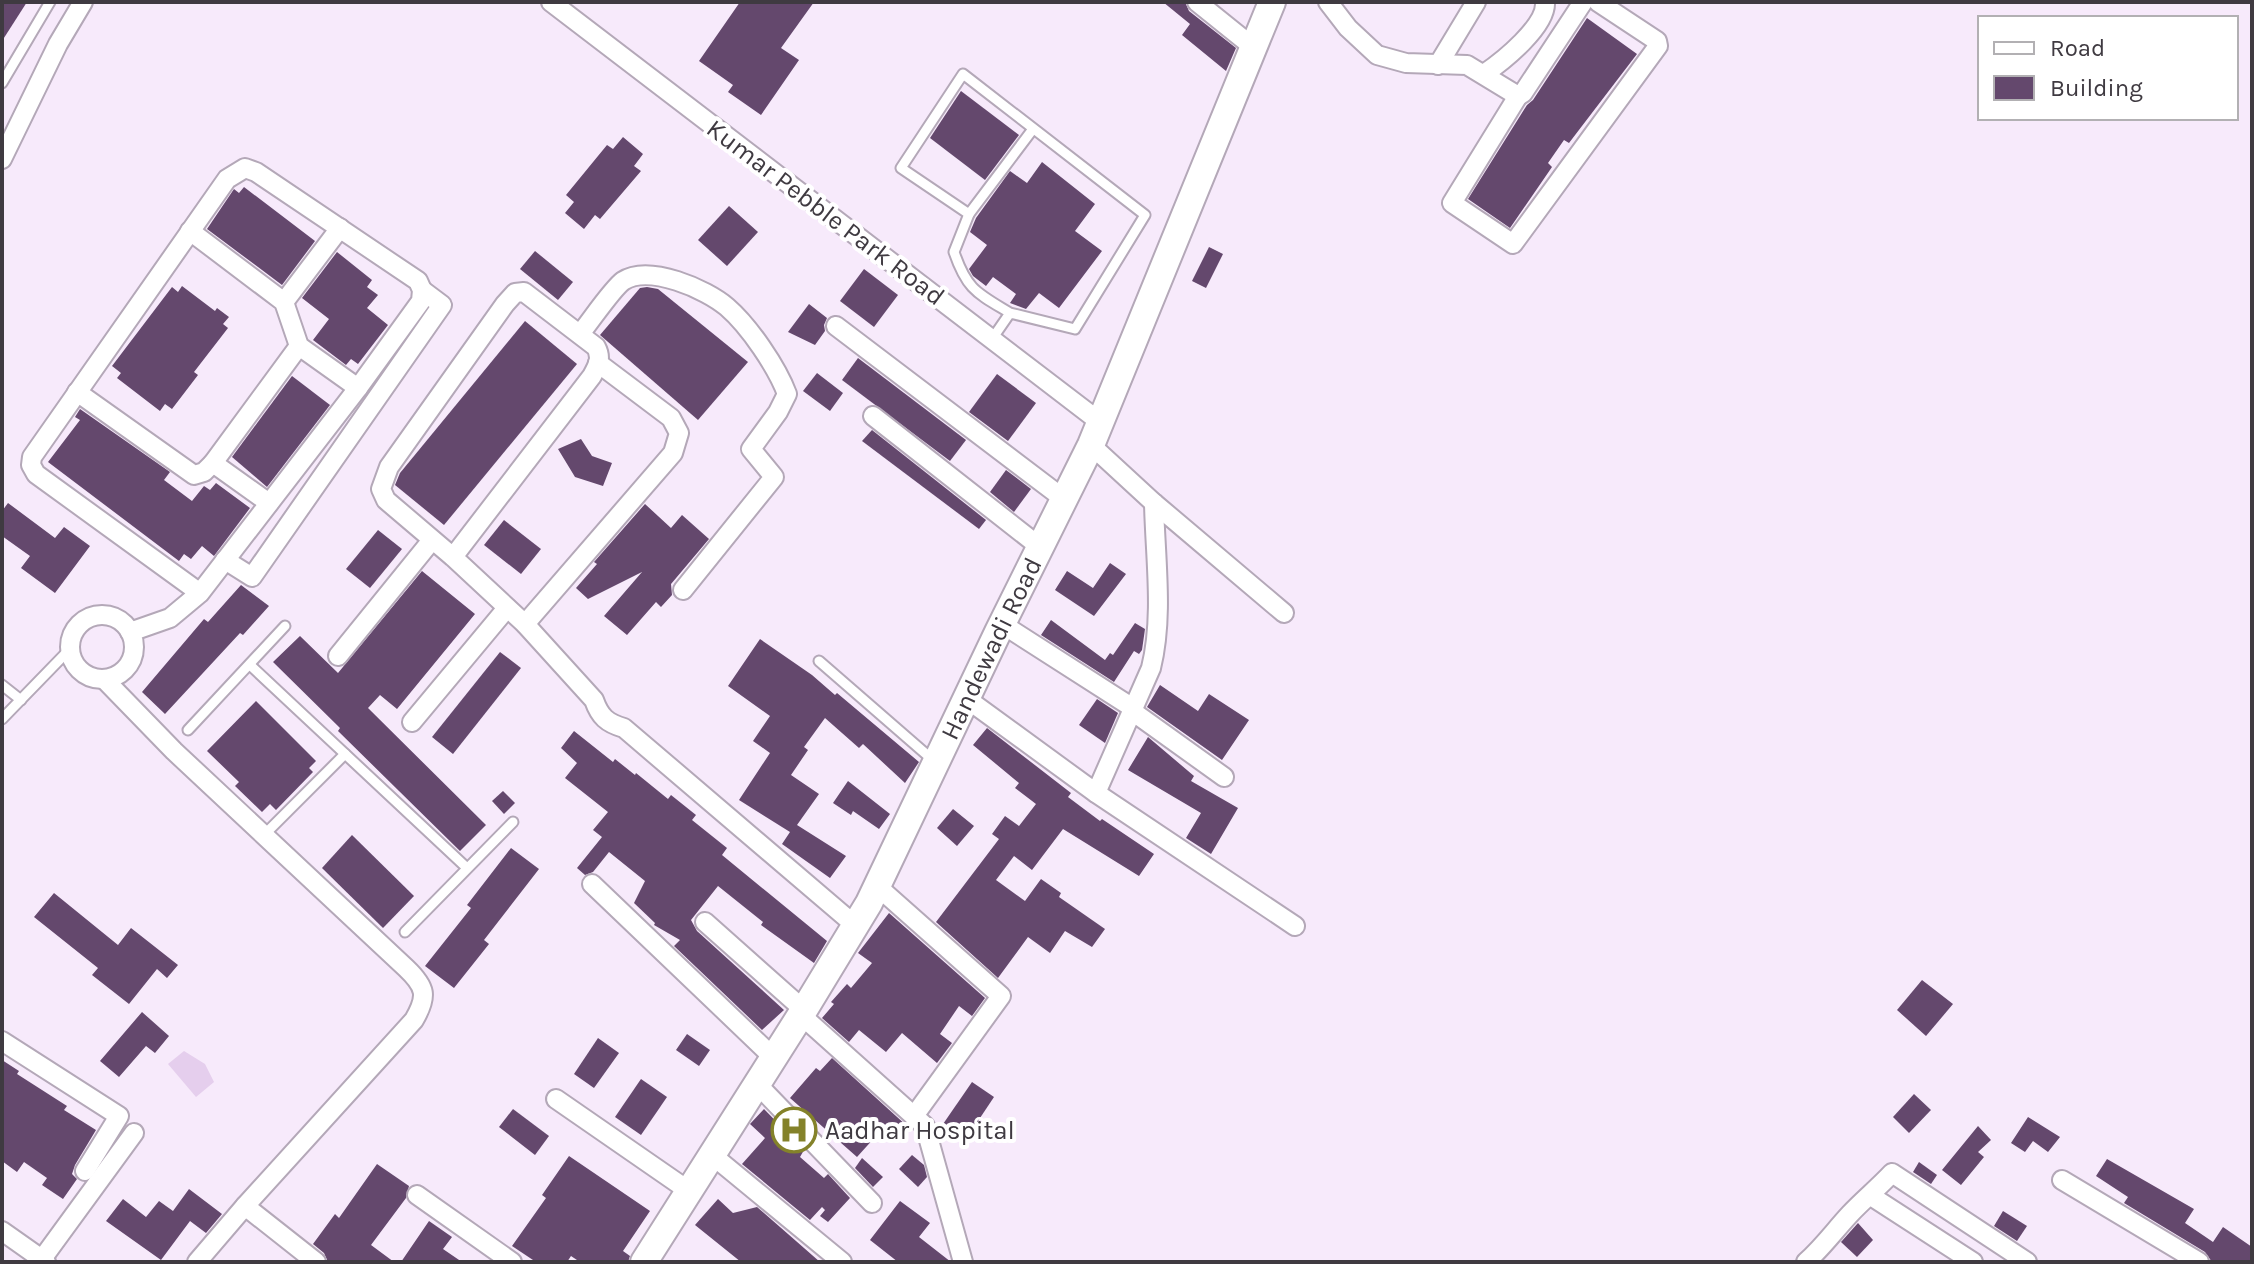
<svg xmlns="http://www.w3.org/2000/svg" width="2254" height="1264" viewBox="0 0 2254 1264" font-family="Karla,sans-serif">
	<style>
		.green { fill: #e5ceed }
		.building { fill: #64486d }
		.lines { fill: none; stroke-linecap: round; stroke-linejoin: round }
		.service-casing { stroke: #b4a8b8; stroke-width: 13 }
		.minor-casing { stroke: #b4a8b8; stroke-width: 22 }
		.secondary-casing { stroke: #b4a8b8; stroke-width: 30 }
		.service { stroke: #fff; stroke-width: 9 }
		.minor { stroke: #fff; stroke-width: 18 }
		.secondary { stroke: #fff; stroke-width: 26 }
		.labels { text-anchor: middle; stroke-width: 8; stroke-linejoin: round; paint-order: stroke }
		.street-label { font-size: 26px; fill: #3f3a41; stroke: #fff }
		.poi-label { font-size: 26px; fill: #3f3a41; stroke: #fff; text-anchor: start }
	</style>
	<rect width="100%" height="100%" fill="#f7eafb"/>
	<polygon class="green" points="184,1051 205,1064 214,1082 196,1097 168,1064"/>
	<g class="building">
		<polygon points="2,2 27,2 2,41"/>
		<polygon points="740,2 814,2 781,48 799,60 761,115 728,92 733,85 699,61"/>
		<polygon points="1163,2 1185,2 1189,11 1236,48 1226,71 1182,35 1190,24"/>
		<polygon points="1587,18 1637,54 1569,143 1564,140 1548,163 1552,167 1510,228 1468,199 1527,105 1533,100"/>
		<polygon points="961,91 1019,135 985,180 930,138"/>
		<polygon points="623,137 643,154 634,166 641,171 600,219 595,215 584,229 565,213 574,202 566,195 607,145 613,149"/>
		<polygon points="1042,162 1095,204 1075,231 1102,251 1059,308 1039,293 1026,309 1010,303 1016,294 993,277 986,286 973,276 969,269 987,245 970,232 976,218 1010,171 1027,183"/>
		<polygon points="244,187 315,241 282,285 207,229 234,189 239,193"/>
		<polygon points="729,206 758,232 727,266 698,240"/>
		<polygon points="1209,247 1223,254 1206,288 1192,281"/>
		<polygon points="535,251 573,282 558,300 520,269"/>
		<polygon points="337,252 372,280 367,287 378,295 367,308 388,325 358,364 351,359 346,365 313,340 329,319 302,298"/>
		<polygon points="864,269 898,295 874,327 840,301"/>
		<polygon points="182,286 215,311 217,308 229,317 223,324 228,328 194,372 198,375 172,409 165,404 160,411 117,378 121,373 112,366 172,287 178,292"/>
		<polygon points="647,287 658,289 748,362 698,420 600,335 640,288"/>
		<polygon points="809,304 827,318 824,325 825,331 815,345 788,332"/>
		<polygon points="525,321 577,364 444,525 395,485 400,473"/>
		<polygon points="858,358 966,440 950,461 842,380"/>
		<polygon points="817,373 843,393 830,411 803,391"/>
		<polygon points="997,374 1036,403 1008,441 969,412"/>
		<polygon points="292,376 330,405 267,487 232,457"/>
		<polygon points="80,409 170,472 164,480 192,501 204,486 210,490 216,483 250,508 214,556 202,546 191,559 184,554 179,561 48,462 80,420 75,417"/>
		<polygon points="872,430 986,520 979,529 862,441"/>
		<polygon points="581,439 592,456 612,463 603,486 575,477 558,449"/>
		<polygon points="1006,470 1031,489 1014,512 990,492"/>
		<polygon points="8,503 55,538 64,527 90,546 55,593 21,568 30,556 2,536 2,511"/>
		<polygon points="645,504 671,528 682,515 709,539 671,584 672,595 661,607 656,602 627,635 604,616 642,572 588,599 576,588 597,564 594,562"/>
		<polygon points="504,520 541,549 521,574 484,545"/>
		<polygon points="378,530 402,549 370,588 346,569"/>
		<polygon points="1110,563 1126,574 1094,616 1055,590 1067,571 1093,588"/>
		<polygon points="422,571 475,614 397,709 380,695 368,708 486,825 460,851 338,731 340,728 273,662 300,636 338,673"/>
		<polygon points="241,585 269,606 243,635 240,633 165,714 142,692 204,619 208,622"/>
		<polygon points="1051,620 1105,660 1110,653 1113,655 1135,623 1145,629 1142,650 1139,654 1134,651 1114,682 1041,635"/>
		<polygon points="760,639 812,675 835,695 837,693 919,762 905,783 863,744 859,748 825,718 804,747 808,750 791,775 819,794 797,825 846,856 830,878 782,844 790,832 739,800 770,753 753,741 770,716 728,686"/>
		<polygon points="500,652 521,668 453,754 432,737"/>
		<polygon points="1160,685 1198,711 1209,694 1249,720 1222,760 1147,707"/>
		<polygon points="1097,699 1118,713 1105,743 1079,725"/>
		<polygon points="256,701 316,761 309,768 313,772 276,810 270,804 262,812 235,786 239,782 207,751"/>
		<polygon points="987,728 1071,793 1068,797 1100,821 1102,819 1154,854 1139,876 1063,829 1032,870 1014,856 996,880 1025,901 1041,879 1061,893 1059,897 1105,929 1092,947 1065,931 1050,953 1028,937 998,978 936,922 999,839 992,834 1005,816 1019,826 1036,804 1015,788 1019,783 973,745"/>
		<polygon points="574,731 613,762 615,759 635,775 636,773 668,799 671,795 696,815 692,820 727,848 722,855 827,941 814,963 761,925 763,922 718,886 691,920 697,931 784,1010 762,1030 674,946 680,940 654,925 655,923 634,903 645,881 609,852 593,872 585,875 577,868 602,837 593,830 608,812 565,778 577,763 561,748"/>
		<polygon points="1148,737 1194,776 1191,781 1238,808 1211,854 1186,838 1201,813 1128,770"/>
		<polygon points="848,781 890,814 879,829 853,811 851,815 833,803"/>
		<polygon points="503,791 515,803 504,814 492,801"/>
		<polygon points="953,809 974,826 957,846 937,828"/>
		<polygon points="352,835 414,896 383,928 322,868"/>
		<polygon points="511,848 539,869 484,940 489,944 454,988 425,966 471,908 467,905"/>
		<polygon points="54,893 118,945 131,928 178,965 167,978 157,969 129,1004 92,975 98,968 34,917"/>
		<polygon points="889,913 985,998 972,1016 959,1006 940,1034 952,1043 937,1063 902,1033 886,1052 859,1030 849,1042 822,1018 834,1004 831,1002 847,984 851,988 872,963 858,953"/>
		<polygon points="1922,980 1953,1004 1926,1036 1897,1010"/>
		<polygon points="142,1012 169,1036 155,1053 146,1046 119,1077 100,1061"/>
		<polygon points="687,1034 710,1050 699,1066 676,1050"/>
		<polygon points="598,1038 619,1053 594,1088 574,1074"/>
		<polygon points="832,1058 907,1126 899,1136 886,1125 857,1157 790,1098 816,1068 820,1071"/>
		<polygon points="2,1060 19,1071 17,1074 67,1106 64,1110 96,1130 75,1165 72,1174 77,1179 63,1199 42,1185 47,1178 24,1162 17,1172 2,1161"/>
		<polygon points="641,1079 667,1097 641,1135 615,1117"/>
		<polygon points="972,1082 994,1097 964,1142 941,1127"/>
		<polygon points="1914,1094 1931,1110 1909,1133 1893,1117"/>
		<polygon points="513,1109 549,1136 535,1155 499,1127"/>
		<polygon points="764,1109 804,1150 800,1157 824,1178 828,1174 850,1198 828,1222 820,1216 825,1210 822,1207 810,1220 742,1164 765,1138 750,1124"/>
		<polygon points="2028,1117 2060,1137 2048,1152 2033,1141 2025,1152 2011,1143"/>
		<polygon points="1978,1126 1991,1140 1978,1152 1984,1157 1961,1185 1942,1170"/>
		<polygon points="912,1155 924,1165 927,1177 918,1187 899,1169"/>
		<polygon points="569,1156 650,1211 623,1251 630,1256 628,1262 580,1262 571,1256 567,1262 536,1262 512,1246 546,1198 542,1195"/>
		<polygon points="862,1158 883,1177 873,1187 855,1168"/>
		<polygon points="2107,1159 2194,1209 2185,1223 2213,1242 2223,1227 2252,1247 2252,1262 2212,1262 2205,1252 2124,1203 2128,1197 2096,1176"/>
		<polygon points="1919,1162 1937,1175 1931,1184 1913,1172"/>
		<polygon points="377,1164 409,1186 406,1198 371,1245 394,1262 328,1262 324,1253 313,1244 335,1214 339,1218"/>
		<polygon points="189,1189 222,1214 206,1233 190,1221 161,1260 106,1221 123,1199 146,1217 159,1201 173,1211"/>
		<polygon points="718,1199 733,1213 757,1207 820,1262 741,1262 695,1225"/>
		<polygon points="900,1201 930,1223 919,1237 951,1262 898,1262 870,1240"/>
		<polygon points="2003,1211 2027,1226 2017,1241 1994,1226"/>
		<polygon points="429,1221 452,1237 443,1249 462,1262 401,1262"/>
		<polygon points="1858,1223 1873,1240 1857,1257 1841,1242"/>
	</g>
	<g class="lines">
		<g class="service-casing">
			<g id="service">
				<polyline points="2,83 50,2"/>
				<polyline points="969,214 1033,129"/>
				<path d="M992 339 1010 313 1075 329 1145 215 963 74 901 168 969 214 954 252C967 290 977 293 1010 313"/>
				<polyline points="819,661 934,761"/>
				<polyline points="250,665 467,868"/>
				<polyline points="2,685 21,700"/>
				<polyline points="2,719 69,650"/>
				<polyline points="188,730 285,626"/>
				<polyline points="264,835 345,754"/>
				<polyline points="405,932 513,822"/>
			</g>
		</g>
		<g class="minor-casing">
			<g id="minor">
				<polyline points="551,2 1100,422"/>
				<polyline points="1197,2 1253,47"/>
				<polyline points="1328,2 1348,28 1377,55 1406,63 1467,65 1518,96 1523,93 1583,2"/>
				<polyline points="1438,65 1476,2"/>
				<path d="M1484 74C1503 61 1547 26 1545 2"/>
				<polyline points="1518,96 1452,203 1513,244 1658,46 1657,41 1598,2"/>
				<polyline points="2,159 58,44 83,2"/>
				<polyline points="190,231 284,302 299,346 358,388"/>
				<polyline points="284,302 340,228"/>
				<polyline points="836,326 1064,499"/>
				<path d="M580 334C590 322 612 289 623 281 649 264 706 289 727 307 749 326 777 367 787 394L778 412 751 449 774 477 683 590"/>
				<polyline points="77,392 194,475 204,472 213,463 299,346"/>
				<polyline points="873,416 1040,547"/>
				<polyline points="1091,445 1154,503 1284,613"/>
				<polyline points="213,463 269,503"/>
				<path d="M453 557 592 376C598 365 602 358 596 347L524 292 515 293 505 304 389 467 381 489 386 500 453 557 525 624 594 700C600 717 607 723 624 728L856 926"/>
				<polyline points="225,560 252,577 442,305 422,290"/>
				<circle cx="102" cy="647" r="32"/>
				<polyline points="525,624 673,453 679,433 671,418 598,363"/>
				<polyline points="1002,624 1133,708"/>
				<polyline points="130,632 170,618 200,593 358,388 421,301 422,290 418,281 256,172 245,168 227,179 32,457 31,465 36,474 200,593"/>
				<polyline points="338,656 432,540"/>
				<path d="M104 679 174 751 406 968C426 987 428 996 414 1020L245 1206 197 1262"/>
				<path d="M967 699 1096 793 1151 668C1164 616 1155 556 1154 503"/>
				<polyline points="1132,711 1224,777"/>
				<polyline points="412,722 507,608"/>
				<polyline points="1096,793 1295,926"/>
				<polyline points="592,884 774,1058"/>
				<polyline points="877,886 1001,996 914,1116"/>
				<polyline points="705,922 804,1010"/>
				<polyline points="801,1015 925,1126 963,1262"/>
				<polyline points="2,1041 119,1116 85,1171"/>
				<polyline points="757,1084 872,1203"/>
				<polyline points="556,1099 689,1191"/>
				<polyline points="712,1155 842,1262"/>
				<polyline points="2062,1180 2199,1262"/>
				<polyline points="417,1195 512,1262"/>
				<polyline points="1871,1196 1973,1262"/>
				<polyline points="245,1206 316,1262"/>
				<polyline points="2,1231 46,1262"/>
				<polyline points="42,1259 134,1133"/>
				<path d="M1806 1262C1823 1247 1835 1230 1850 1214 1863 1200 1878 1188 1892 1173L2027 1262"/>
			</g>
		</g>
		<g class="secondary-casing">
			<g id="secondary">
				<path id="s1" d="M644 1262 804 1010 869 903 998 632 1091 445 1272 2"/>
			</g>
		</g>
		<use href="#service" class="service"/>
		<use href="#minor" class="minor"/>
		<use href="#secondary" class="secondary"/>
	</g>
	<defs>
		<g id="hospital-ring" transform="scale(2.3)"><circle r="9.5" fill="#fff" stroke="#84822a" stroke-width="1.5"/><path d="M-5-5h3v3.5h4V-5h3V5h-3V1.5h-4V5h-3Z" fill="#84822a"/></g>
	</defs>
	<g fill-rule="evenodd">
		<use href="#hospital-ring" x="794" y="1130"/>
	</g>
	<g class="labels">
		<g class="street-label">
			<text transform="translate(826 212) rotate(37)" y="9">Kumar Pebble Park Road</text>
			<text dy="9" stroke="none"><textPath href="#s1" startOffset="706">Handewadi Road</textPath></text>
		</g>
		<g class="poi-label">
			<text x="825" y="1139">Aadhar Hospital</text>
		</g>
	</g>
	<rect width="2254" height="1264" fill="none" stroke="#3f3a41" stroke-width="8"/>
	<rect x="1978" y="16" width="260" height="104" fill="#ffffff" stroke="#b2b0b3" stroke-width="2"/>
	<rect x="1994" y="42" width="40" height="12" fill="#ffffff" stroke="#b2b0b3" stroke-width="2"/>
	<text x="2050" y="56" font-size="24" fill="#3f3a41">Road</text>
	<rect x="1994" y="76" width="40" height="24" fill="#64486d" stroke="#b2b0b3" stroke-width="2"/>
	<text x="2050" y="96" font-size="24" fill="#3f3a41">Building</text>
</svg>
